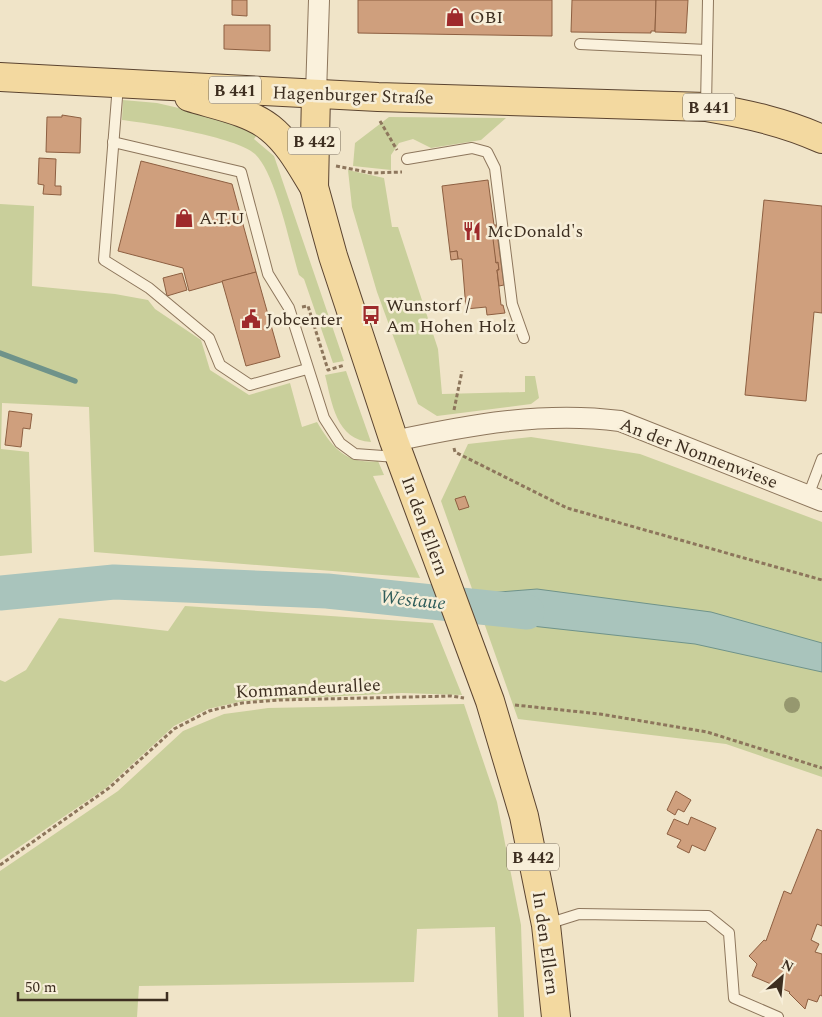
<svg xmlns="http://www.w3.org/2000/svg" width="822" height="1017" viewBox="0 0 822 1017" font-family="Spectral,serif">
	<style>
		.green { fill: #c9cf9b }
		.water { fill: #a9c4bc; stroke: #6f938a }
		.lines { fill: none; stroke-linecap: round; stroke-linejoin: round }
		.stream { stroke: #6f938a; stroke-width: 5.5 }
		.river { stroke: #a9c4bc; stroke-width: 35 }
		.building { fill: #cf9f7d; stroke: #8d5f41 }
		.service-casing { stroke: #8d765c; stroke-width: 12 }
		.minor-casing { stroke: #8d765c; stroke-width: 22 }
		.primary-casing { stroke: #5b4430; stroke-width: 30 }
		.path { stroke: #8d765c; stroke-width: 3; stroke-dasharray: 4 2.5; stroke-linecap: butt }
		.service { stroke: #faf1dc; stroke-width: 10 }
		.minor { stroke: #faf1dc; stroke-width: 20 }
		.primary { stroke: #f3d9a0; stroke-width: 28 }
		.tree { fill: #96986f }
		.labels { text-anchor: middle; stroke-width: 5; stroke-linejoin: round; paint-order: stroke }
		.shield { fill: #f7eed8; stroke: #756857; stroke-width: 1 }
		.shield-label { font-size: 16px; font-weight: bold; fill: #3d2e20 }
		.poi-label { font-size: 18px; fill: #3d2e20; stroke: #f7eed8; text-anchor: start }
		.street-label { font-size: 18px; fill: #3d2e20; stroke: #f7eed8 }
		.water-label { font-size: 19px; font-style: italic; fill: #2f5d5a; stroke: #f7eed8 }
	</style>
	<rect width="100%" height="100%" fill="#f0e4c8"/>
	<g class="green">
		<path d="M123 100 157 103 248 124 260 131 254 139 274 156 344 361 333 363 304 279 299 275C290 246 276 174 255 154 236 137 149 123 122 120Z"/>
		<polygon points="389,117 506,118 481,140 431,148 413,139 399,143 391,155 391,170 353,166 355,143"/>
		<polygon points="348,170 384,178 392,227 398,227 438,349 442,394 525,392 525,376 535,376 539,398 531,404 437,416 418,404 377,292 352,207"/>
		<path d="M0 204 34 206 32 286 115 294 148 300 155 309 201 340 210 370 249 395 290 383 302 427 317 422C332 447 346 465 378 461L384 475 373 476 420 578 94 552 89 407 2 403 1 449 29 452 32 553 0 556Z"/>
		<path d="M346 371 371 442C336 440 332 403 325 375Z"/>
		<polygon points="531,437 640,454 822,522 822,777 726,744 518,719 441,501 468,444"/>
		<polygon points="185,606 433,623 462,695 402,693 243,701 208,709 174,726 106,788 0,860 0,680 5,682 26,670 59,618 168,631"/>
		<polygon points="464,704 497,802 521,925 524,1017 498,1017 495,927 417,929 414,982 139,986 137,1017 0,1017 0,871 118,791 183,731 224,714 268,708"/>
	</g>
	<polygon class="water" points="537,589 711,612 822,643 822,672 695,644 486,621 474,594"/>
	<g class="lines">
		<polyline class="stream" points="0,353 75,381"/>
		<polyline class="river" points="0,593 114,582 327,591 527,612"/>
	</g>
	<g class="building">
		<polygon points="232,0 247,0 247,16 232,15"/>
		<polygon points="358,0 552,0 552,36 358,33"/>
		<polygon points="572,0 656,0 655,31 651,31 651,33 571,32"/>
		<polygon points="656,0 688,0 686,33 655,32"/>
		<polygon points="224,25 270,25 270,51 224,49"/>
		<polygon points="62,115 81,118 80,153 46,152 47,117 62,117"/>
		<polygon points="39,158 56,159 55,186 61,186 61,195 43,194 44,185 38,184"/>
		<polygon points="141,161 232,184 256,272 189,291 183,268 118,251"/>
		<polygon points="488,180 494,225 491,226 492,231 494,230 496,263 498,262 499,270 497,270 501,305 503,305 505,313 487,315 486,307 466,309 462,259 458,259 457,251 450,252 442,186"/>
		<polygon points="764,200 822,206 822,313 814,312 806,401 745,395"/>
		<polygon points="494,225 496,225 504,285 499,286 497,270 499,270 498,262 496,263 493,239 495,238 491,226"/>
		<polygon points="457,251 458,259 451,260 450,252"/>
		<polygon points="256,272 280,357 246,366 222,281"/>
		<polygon points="182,273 187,290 167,296 163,278"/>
		<polygon points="9,411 32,414 30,429 23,428 21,447 5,445"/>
		<polygon points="465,496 469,507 459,510 455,499"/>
		<polygon points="676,791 691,800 684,812 678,809 675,815 667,810"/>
		<polygon points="691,817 716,828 705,851 692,845 689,853 677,847 681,840 667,834 674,819 688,825"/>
		<polygon points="817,829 822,831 822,926 817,924 811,940 819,944 815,952 822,954 822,996 820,995 817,1002 808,999 805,1009 789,993 790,992 752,976 757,964 749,956 764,940 766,941 784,891 791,894"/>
	</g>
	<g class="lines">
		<g class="service-casing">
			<g id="service">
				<polyline points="580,44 707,50"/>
				<polyline points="118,85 104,260 149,288 209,338 220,365 250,385 307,369"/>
				<polyline points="706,106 708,0"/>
				<polyline points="113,142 241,172 268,274 289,308 324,418 340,443 355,454 397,457"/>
				<polyline points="407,159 472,148 487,152 495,168 512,304 524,338"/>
				<polyline points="808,496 822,459"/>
				<polyline points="547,924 579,914 708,916 729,933 734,998 778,1017"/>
			</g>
		</g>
		<g class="minor-casing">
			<g id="minor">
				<polyline points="316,94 319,0"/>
				<path d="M394 441C469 425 543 411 620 421L822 501"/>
			</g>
		</g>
		<g class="primary-casing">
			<g id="primary">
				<path d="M0 77 378 97 706 107C747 114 784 122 822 139"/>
				<polyline points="316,94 314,187 333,256 394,441 490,701 524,816 546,925 556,1017"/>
				<path d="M189 97C214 105 249 111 270 128 289 143 301 166 314 187"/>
			</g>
		</g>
		<g class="path">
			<polyline points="380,121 397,150"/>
			<polyline points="336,166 372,173 402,172"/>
			<polyline points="302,307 308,306 328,370 345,365"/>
			<polyline points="454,410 462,371"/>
			<polyline points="454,448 455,452 567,508 822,580"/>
			<polyline points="515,705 600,714 707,732 822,768"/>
			<polyline points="0,865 109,788 174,729 209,711 242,703 279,700 451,696 464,698"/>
		</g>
		<use href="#service" class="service"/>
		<use href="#minor" class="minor"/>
		<use href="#primary" class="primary"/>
	</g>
	<circle class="tree" cx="792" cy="705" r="8"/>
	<defs>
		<g id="shop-bare" transform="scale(1.5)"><path d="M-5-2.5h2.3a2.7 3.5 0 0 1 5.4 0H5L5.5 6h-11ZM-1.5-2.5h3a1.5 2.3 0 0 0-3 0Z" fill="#9e2a2b" stroke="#f7eed8" stroke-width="2.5" paint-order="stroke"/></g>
		<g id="restaurant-bare" transform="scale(1.5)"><path d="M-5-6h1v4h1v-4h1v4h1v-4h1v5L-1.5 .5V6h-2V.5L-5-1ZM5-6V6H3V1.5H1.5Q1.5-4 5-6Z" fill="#9e2a2b" stroke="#f7eed8" stroke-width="2.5" paint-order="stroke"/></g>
		<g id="bus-bare" transform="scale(1.5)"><path d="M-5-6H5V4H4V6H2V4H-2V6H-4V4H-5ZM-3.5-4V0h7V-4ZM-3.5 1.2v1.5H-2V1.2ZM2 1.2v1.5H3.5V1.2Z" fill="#9e2a2b" stroke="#f7eed8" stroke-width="2.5" paint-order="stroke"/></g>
		<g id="civic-bare" transform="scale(1.5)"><path d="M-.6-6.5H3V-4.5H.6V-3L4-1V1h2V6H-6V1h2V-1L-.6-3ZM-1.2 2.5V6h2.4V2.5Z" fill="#9e2a2b" stroke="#f7eed8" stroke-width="2.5" paint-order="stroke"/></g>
	</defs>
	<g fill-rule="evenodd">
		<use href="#shop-bare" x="455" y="17"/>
		<use href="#shop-bare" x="184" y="218"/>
		<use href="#restaurant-bare" x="472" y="231"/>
		<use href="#bus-bare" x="371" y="315"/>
		<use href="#civic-bare" x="251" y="319"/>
	</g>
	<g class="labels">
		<g class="shield">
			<rect x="209" y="76.5" width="52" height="27" rx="4"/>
			<rect x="683" y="93.5" width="52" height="27" rx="4"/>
			<rect x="288" y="127.5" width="52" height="27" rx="4"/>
			<rect x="507" y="843.5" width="52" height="27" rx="4"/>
		</g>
		<g class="shield-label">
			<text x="235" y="96">B 441</text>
			<text x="709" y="113">B 441</text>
			<text x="314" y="147">B 442</text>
			<text x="533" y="863">B 442</text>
		</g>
		<g class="poi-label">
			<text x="470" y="23">OBI</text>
			<text x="199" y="224">A.T.U</text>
			<text x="487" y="237">McDonald's</text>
			<text x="386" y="311">Wunstorf /<tspan x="386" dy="21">Am Hohen Holz</tspan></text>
			<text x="266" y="325">Jobcenter</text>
		</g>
		<g class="street-label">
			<text transform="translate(353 95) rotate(2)" y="6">Hagenburger Straße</text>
			<text transform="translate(699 453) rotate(21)" y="6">An der Nonnenwiese</text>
			<text transform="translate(425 526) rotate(70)" y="6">In den Ellern</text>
			<text transform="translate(308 688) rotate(-3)" y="6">Kommandeurallee</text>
			<text transform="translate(546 943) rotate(82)" y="6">In den Ellern</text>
		</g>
		<g class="water-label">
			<text transform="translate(413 599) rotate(6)" y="7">Westaue</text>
		</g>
	</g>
	<g transform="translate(782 977) rotate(27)" stroke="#f7eed8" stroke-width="4" paint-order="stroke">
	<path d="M0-4L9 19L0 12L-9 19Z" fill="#3d2e20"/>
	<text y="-8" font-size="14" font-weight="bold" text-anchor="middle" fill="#3d2e20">N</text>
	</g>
	<path d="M18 992v8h149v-8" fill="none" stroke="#3d2e20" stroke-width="2.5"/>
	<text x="25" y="992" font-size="15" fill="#3d2e20" stroke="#f7eed8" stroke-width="4" paint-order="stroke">50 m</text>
</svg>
